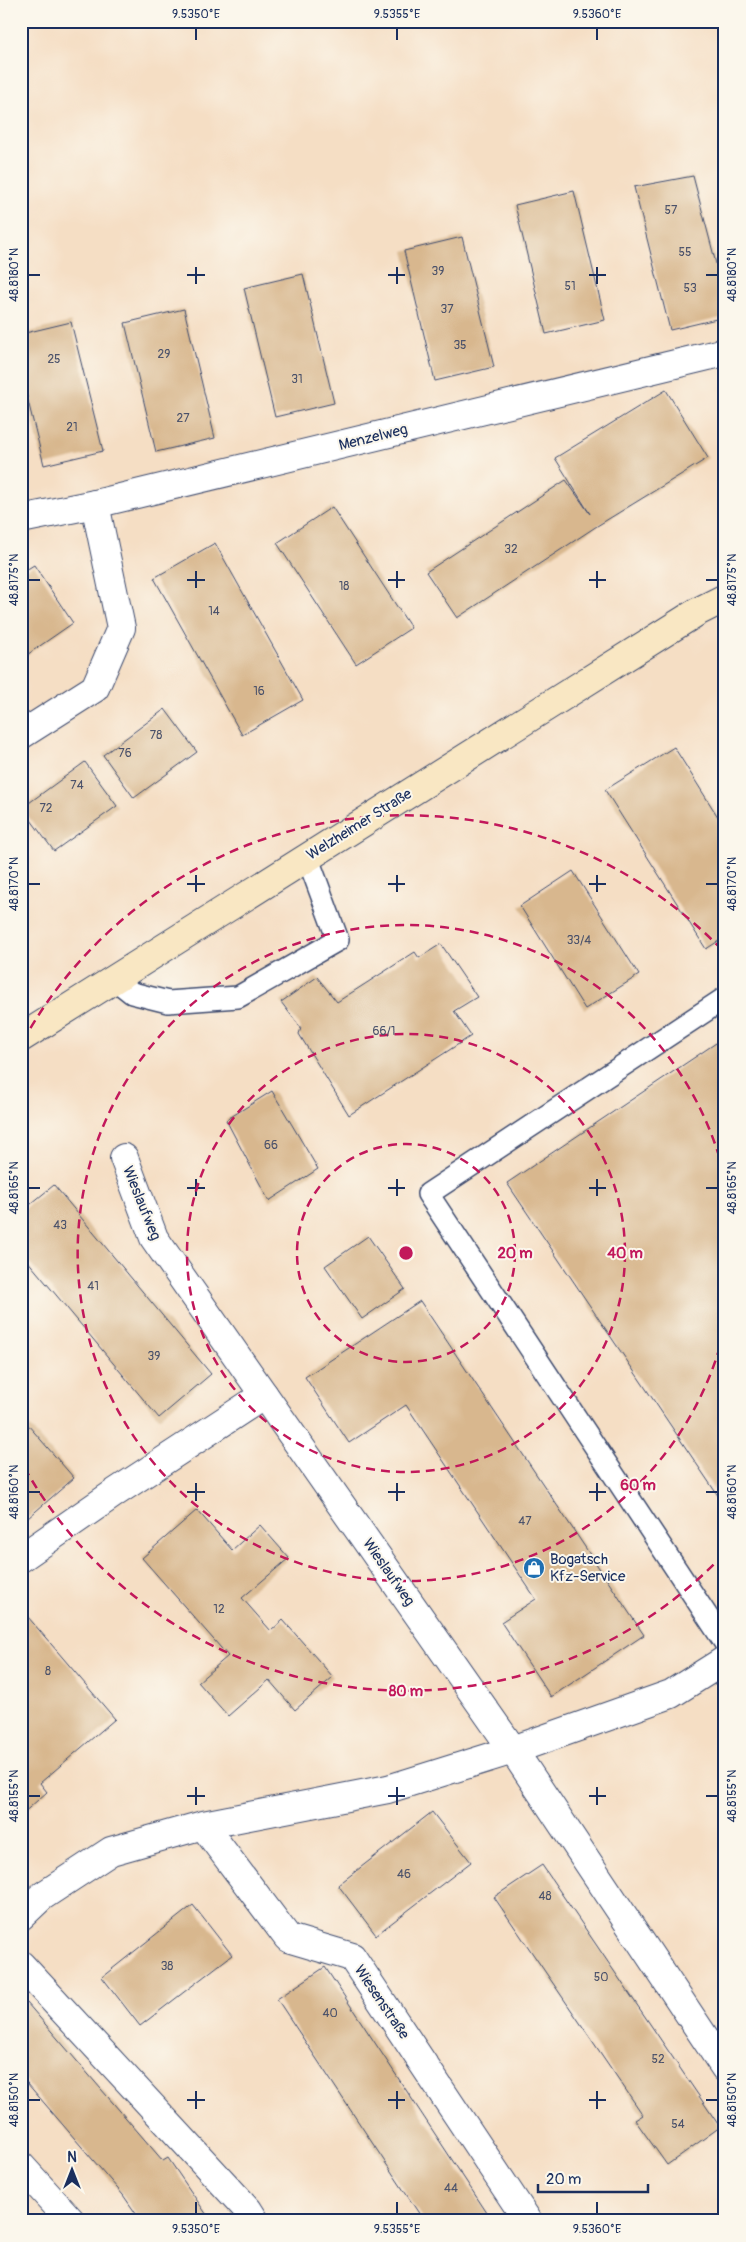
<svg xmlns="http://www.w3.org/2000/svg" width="746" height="2242" viewBox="0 0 746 2242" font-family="Pangolin,sans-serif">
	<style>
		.building { fill: #d8b78e }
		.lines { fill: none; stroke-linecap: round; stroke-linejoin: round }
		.service-casing { stroke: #3c496d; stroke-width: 24 }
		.minor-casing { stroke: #3c496d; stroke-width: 30 }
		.secondary-casing { stroke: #3c496d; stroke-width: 30 }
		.service { stroke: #fff; stroke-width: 21 }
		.minor { stroke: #fff; stroke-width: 28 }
		.secondary { stroke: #f9e7c3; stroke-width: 28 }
		.ticks { fill: none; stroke: #1b2f5e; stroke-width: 2 }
		.ring { fill: none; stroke: #c2185b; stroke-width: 2.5; stroke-dasharray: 9 6 }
		.labels { text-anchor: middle; stroke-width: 4; stroke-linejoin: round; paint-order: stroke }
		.number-label { font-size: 12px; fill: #4a516a }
		.street-label { font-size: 15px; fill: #1b2f5e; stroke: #fbf7ec }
		.poi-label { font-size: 15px; fill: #1b2f5e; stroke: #fbf7ec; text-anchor: start }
		.centre { fill: #c2185b; stroke: #fbf7ec; stroke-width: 2.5 }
		.ring-label { font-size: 15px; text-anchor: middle; font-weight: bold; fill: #c2185b; stroke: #fbf7ec; stroke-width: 4; stroke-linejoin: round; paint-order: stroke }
		.neatline { fill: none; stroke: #1b2f5e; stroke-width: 2 }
		.ticks-label { font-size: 12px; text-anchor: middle; fill: #1b2f5e }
	</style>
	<rect width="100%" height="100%" fill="#fbf7ec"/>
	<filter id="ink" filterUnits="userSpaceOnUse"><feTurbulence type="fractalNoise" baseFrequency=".02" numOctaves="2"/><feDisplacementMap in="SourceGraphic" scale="10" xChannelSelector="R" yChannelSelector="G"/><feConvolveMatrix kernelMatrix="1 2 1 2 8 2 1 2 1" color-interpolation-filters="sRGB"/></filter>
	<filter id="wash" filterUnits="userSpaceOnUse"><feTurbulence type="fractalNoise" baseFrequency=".0096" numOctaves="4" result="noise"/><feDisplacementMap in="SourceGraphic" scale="20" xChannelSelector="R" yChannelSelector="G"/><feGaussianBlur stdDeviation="1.12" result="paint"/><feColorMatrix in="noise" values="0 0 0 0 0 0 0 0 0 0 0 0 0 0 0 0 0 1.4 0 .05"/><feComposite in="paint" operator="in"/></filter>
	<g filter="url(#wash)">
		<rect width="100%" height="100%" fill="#f5dec4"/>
		<g id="blocks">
			<g class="building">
				<polygon points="693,176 725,298 725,317 670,330 634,187"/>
				<polygon points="574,191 605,320 546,334 515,205"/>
				<polygon points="462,237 494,367 435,381 404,251"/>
				<polygon points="303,274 334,403 275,417 244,288"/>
				<polygon points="184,309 215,438 156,452 125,323"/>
				<polygon points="71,322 103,451 44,465 21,373 21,334"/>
				<polygon points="666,390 708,458 597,526 457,618 426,572 566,480 590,514 555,458"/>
				<polygon points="332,507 411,628 356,664 277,543"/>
				<polygon points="215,543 303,700 242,735 154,578"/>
				<polygon points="34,565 73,623 21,659 21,573"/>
				<polygon points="165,709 197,752 134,798 103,755"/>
				<polygon points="674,747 725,828 725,937 706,949 605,790"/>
				<polygon points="85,762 117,806 54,851 22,808"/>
				<polygon points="21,847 30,859 21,865"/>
				<polygon points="573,871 639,975 585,1009 520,906"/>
				<polygon points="441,944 477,997 454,1011 471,1036 349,1115 299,1034 301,1028 281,1002 317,977 337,1002 415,952 419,958"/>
				<polygon points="725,1037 725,1506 507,1183"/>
				<polygon points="272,1091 318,1169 269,1201 226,1120"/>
				<polygon points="54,1185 211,1374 159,1418 21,1253 21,1212"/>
				<polygon points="368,1236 405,1289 362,1319 325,1266"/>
				<polygon points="420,1301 644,1635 551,1697 501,1622 536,1599 406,1405 349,1443 305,1377"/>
				<polygon points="21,1417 74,1478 28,1518 21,1510"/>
				<polygon points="197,1510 232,1550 260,1525 289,1558 242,1598 271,1631 283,1620 333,1677 295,1710 269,1680 228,1716 198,1682 228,1656 142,1558"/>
				<polygon points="28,1617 115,1719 40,1783 47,1792 21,1815 21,1623"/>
				<polygon points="432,1812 471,1862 376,1935 338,1885"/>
				<polygon points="542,1865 720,2127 667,2165 635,2120 643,2115 494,1897"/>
				<polygon points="193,1905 232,1955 140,2026 102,1977"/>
				<polygon points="325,1967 491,2219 488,2221 424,2221 277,1999"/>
				<polygon points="27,2003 163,2161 168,2158 211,2221 141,2221 123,2195 21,2076 21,2008"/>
			</g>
		</g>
	</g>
	<g filter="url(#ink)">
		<use href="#blocks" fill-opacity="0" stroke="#3c496d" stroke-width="1"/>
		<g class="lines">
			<g class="service-casing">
				<g id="service">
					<polyline points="113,978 132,993 168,1002 238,997 338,940 307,856"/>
					<polyline points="725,998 428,1194 725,1643"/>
				</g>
			</g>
			<g class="minor-casing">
				<g id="minor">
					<polyline points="21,519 95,504 725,352"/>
					<polyline points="21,735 95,688 121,628 95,504"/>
					<polyline points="124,1158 154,1238 513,1750 725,2068"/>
					<polyline points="21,1558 116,1492 264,1395"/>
					<polyline points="203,1825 288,1938 352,1957 528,2221"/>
					<polyline points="21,1916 41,1897 111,1851 203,1825 388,1789 513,1750 671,1694 725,1660"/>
					<polyline points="21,1965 248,2210 255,2221"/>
					<polyline points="21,2166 71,2221"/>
				</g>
			</g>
			<g class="secondary-casing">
				<polyline id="secondary" points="21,1038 697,612 725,598"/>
			</g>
			<use href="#service" class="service"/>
			<use href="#minor" class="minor"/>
			<use href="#secondary" class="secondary"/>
		</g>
	</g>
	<path class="ticks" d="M196 28V40M397 28V40M597 28V40M196 267V284M397 267V284M597 267V284M28 275H40M187 275H205M388 275H405M589 275H606M706 275H718M196 571V588M397 571V588M597 571V588M28 580H40M187 580H205M388 580H405M589 580H606M706 580H718M196 875V892M397 875V892M597 875V892M28 884H40M187 884H205M388 884H405M589 884H606M706 884H718M196 1179V1196M397 1179V1196M597 1179V1196M28 1188H40M187 1188H205M388 1188H405M589 1188H606M706 1188H718M196 1483V1501M397 1483V1501M597 1483V1501M28 1492H40M187 1492H205M388 1492H405M589 1492H606M706 1492H718M196 1787V1805M397 1787V1805M597 1787V1805M28 1796H40M187 1796H205M388 1796H405M589 1796H606M706 1796H718M196 2091V2109M397 2091V2109M597 2091V2109M28 2100H40M187 2100H205M388 2100H405M589 2100H606M706 2100H718M196 2202V2214M397 2202V2214M597 2202V2214"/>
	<g class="ring">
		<circle cx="406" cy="1253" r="109"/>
		<circle cx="406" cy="1253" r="219"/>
		<path d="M724 1332A328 328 0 1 1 724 1174"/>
		<path d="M724 1554A438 438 0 0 1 23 1465M23 1041A438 438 0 0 1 724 952"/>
	</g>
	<defs>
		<g id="shop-disc" transform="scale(1.125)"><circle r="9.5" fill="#1f6fb2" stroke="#fbf7ec"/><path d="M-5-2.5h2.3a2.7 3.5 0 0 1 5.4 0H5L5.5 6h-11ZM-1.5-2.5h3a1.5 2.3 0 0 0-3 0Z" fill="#fff"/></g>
	</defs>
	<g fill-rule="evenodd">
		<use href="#shop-disc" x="534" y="1568"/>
	</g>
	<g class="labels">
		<g class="number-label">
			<text x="671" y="214">57</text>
			<text x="685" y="256">55</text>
			<text x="438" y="275">39</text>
			<text x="570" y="290">51</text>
			<text x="690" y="292">53</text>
			<text x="447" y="313">37</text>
			<text x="460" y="349">35</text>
			<text x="164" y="358">29</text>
			<text x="54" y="363">25</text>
			<text x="297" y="383">31</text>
			<text x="183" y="422">27</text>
			<text x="72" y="431">21</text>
			<text x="511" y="553">32</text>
			<text x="344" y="590">18</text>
			<text x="214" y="615">14</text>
			<text x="259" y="695">16</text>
			<text x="156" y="739">78</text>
			<text x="125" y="757">76</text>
			<text x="77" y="789">74</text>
			<text x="46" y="812">72</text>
			<text x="579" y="944">33/4</text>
			<text x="384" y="1035">66/1</text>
			<text x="271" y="1149">66</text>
			<text x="60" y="1229">43</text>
			<text x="93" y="1290">41</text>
			<text x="154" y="1360">39</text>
			<text x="525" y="1525">47</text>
			<text x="219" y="1613">12</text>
			<text x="48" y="1675">8</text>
			<text x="404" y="1878">46</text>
			<text x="545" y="1900">48</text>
			<text x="167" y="1970">38</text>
			<text x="601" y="1981">50</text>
			<text x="330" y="2017">40</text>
			<text x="658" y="2063">52</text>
			<text x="678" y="2128">54</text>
			<text x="451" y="2192">44</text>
		</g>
		<g class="street-label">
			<text transform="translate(373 437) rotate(-14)" y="5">Menzelweg</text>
			<text transform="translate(359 824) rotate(-32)" y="5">Welzheimer Straße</text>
			<text transform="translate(142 1203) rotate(68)" y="5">Wieslaufweg</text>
			<text transform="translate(389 1572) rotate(55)" y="5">Wieslaufweg</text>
			<text transform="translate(382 2002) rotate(56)" y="5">Wiesenstraße</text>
		</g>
		<g class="poi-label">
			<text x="550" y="1564">Bogatsch<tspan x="550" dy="17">Kfz-Service</tspan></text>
		</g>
	</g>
	<circle cx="406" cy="1253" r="8" class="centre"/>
	<g class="ring-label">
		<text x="515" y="1258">20 m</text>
		<text x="625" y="1258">40 m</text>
		<text x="638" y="1490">60 m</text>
		<text x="406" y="1696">80 m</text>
	</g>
	<rect width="746" height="2242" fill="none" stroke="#fbf7ec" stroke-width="55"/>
	<g transform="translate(72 2170)" stroke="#fbf7ec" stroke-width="4" paint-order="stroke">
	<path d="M0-4L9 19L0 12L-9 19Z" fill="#1b2f5e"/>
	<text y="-8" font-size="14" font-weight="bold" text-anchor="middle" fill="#1b2f5e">N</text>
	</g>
	<path d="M538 2184v8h110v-8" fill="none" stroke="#1b2f5e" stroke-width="2.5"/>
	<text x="546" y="2184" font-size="15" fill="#1b2f5e" stroke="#fbf7ec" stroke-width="4" paint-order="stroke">20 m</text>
	<rect x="28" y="28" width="690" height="2186" class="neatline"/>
	<g class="ticks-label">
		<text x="196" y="18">9.5350°E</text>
		<text x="397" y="18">9.5355°E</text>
		<text x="597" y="18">9.5360°E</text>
		<text transform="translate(14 275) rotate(-90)" y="4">48.8180°N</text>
		<text transform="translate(732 275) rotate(-90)" y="4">48.8180°N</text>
		<text transform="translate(14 580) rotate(-90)" y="4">48.8175°N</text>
		<text transform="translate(732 580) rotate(-90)" y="4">48.8175°N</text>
		<text transform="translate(14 884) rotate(-90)" y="4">48.8170°N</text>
		<text transform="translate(732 884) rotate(-90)" y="4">48.8170°N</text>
		<text transform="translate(14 1188) rotate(-90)" y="4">48.8165°N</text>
		<text transform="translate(732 1188) rotate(-90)" y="4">48.8165°N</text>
		<text transform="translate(14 1492) rotate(-90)" y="4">48.8160°N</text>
		<text transform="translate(732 1492) rotate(-90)" y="4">48.8160°N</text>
		<text transform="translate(14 1796) rotate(-90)" y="4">48.8155°N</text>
		<text transform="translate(732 1796) rotate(-90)" y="4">48.8155°N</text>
		<text transform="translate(14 2100) rotate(-90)" y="4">48.8150°N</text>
		<text transform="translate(732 2100) rotate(-90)" y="4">48.8150°N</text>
		<text x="196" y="2233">9.5350°E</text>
		<text x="397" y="2233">9.5355°E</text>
		<text x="597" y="2233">9.5360°E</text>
	</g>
</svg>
